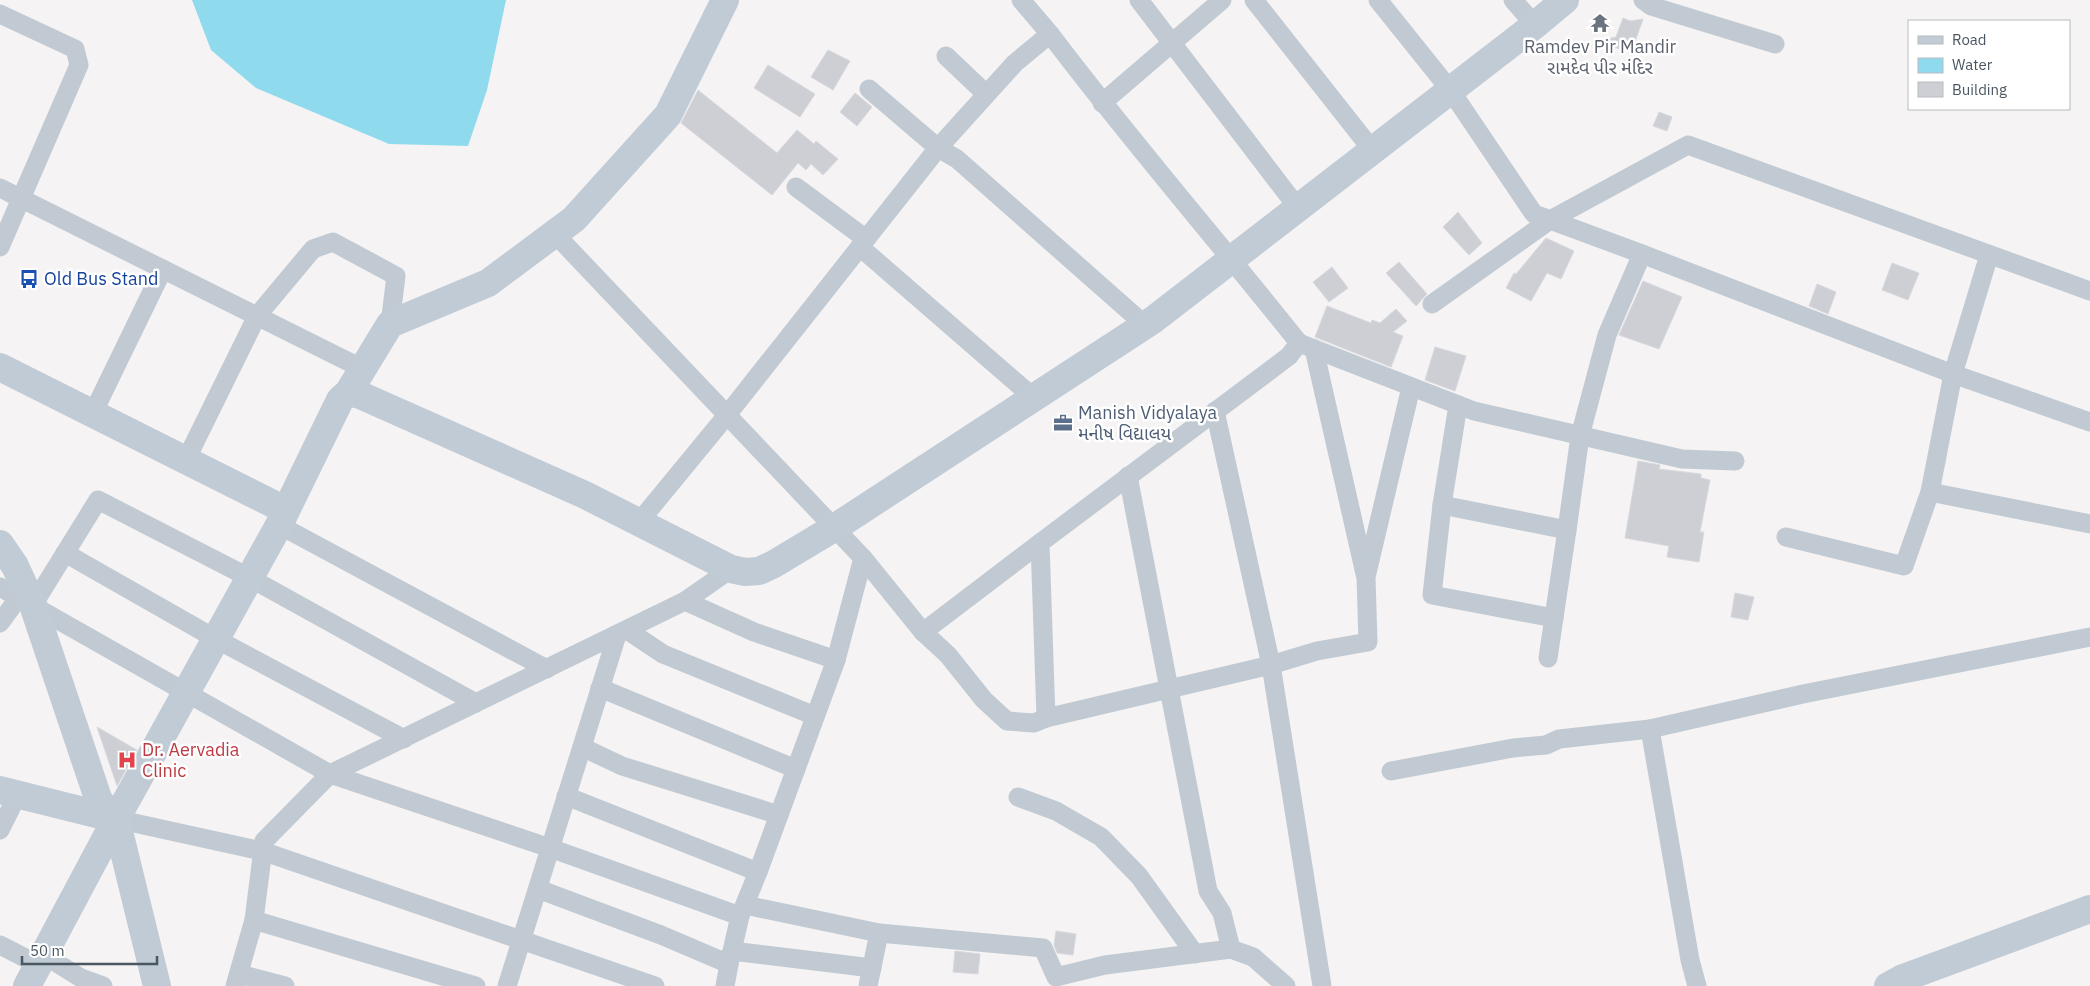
<svg xmlns="http://www.w3.org/2000/svg" width="2090" height="986" viewBox="0 0 2090 986" font-family="'IBM Plex Sans','Noto Sans Gujarati',sans-serif">
	<style>
		.water { fill: #90daee }
		.building { fill: #cdcfd5; stroke: #d7d9de }
		.lines { fill: none; stroke-linecap: round; stroke-linejoin: round }
		.street { stroke: #c1cad2; stroke-width: 19 }
		.secondary { stroke: #c1cbd6; stroke-width: 28 }
		.labels { text-anchor: middle; stroke-width: 5; stroke-linejoin: round; paint-order: stroke }
		.worship-label { font-size: 18px; fill: #5b616d; stroke: #fff }
		.transit-label { font-size: 18px; fill: #164399; stroke: #fff; text-anchor: start }
		.service-label { font-size: 18px; fill: #4e5e75; stroke: #fff; text-anchor: start }
		.health-label { font-size: 18px; fill: #be3a42; stroke: #fff; text-anchor: start }
	</style>
	<rect width="100%" height="100%" fill="#f5f3f3"/>
	<polygon class="water" points="192,0 506,0 487,90 468,146 389,144 256,88 211,50"/>
	<g class="building">
		<polygon points="1623,18 1630,21 1643,19 1631,53 1597,41 1616,37"/>
		<polygon points="828,50 850,61 833,90 811,77"/>
		<polygon points="768,65 815,94 800,117 754,88"/>
		<polygon points="698,90 777,153 797,130 814,144 816,141 838,159 823,175 811,164 806,170 798,163 772,195 681,123"/>
		<polygon points="855,93 872,107 857,126 840,112"/>
		<polygon points="1659,112 1672,117 1667,131 1653,126"/>
		<polygon points="1458,212 1482,243 1469,255 1443,227"/>
		<polygon points="1546,238 1574,251 1561,279 1547,273 1531,301 1506,288 1514,273 1516,274"/>
		<polygon points="1399,262 1427,294 1416,306 1386,273"/>
		<polygon points="1892,263 1919,273 1908,300 1882,290"/>
		<polygon points="1332,267 1348,288 1329,302 1313,282"/>
		<polygon points="1643,281 1682,297 1659,349 1619,335"/>
		<polygon points="1817,284 1836,292 1828,314 1809,306"/>
		<polygon points="1327,306 1371,323 1372,320 1380,323 1396,309 1407,321 1393,332 1403,336 1391,367 1315,337"/>
		<polygon points="1435,347 1466,356 1455,391 1425,380"/>
		<polygon points="1638,461 1660,465 1659,469 1701,474 1701,478 1710,480 1700,532 1704,532 1699,562 1667,557 1669,546 1625,538"/>
		<polygon points="1735,593 1754,597 1748,620 1731,617"/>
		<polygon points="97,727 137,750 117,786"/>
		<polygon points="1056,931 1076,934 1073,955 1057,953 1054,945"/>
		<polygon points="955,951 980,954 978,974 953,972"/>
	</g>
	<g class="lines">
		<g class="street">
			<polyline points="1021,0 1050,34"/>
			<polyline points="1139,0 1298,208"/>
			<polyline points="1254,0 1373,151"/>
			<polyline points="1378,0 1451,91 1534,214 1642,254 1953,374 2090,422"/>
			<polyline points="1513,0 1535,25"/>
			<polyline points="1643,0 1651,6 1775,44"/>
			<polyline points="0,14 75,49 79,65 0,247"/>
			<polyline points="946,56 986,94"/>
			<polyline points="869,89 938,148 957,159 1145,325"/>
			<polyline points="1102,103 1222,0"/>
			<polyline points="796,187 866,239"/>
			<polyline points="0,188 363,369"/>
			<polyline points="555,234 863,558 836,660 758,872 566,796"/>
			<polyline points="860,247 1034,398"/>
			<polyline points="1432,304 1550,220 1688,145 2090,291"/>
			<polyline points="1299,343 1474,411 1682,459 1735,461"/>
			<polyline points="1314,349 1365,574"/>
			<polyline points="1458,405 1442,505 1432,595 1554,618"/>
			<polyline points="1215,411 1271,665 1317,651 1368,642 1366,577 1411,387"/>
			<polyline points="93,413 163,269"/>
			<polyline points="186,460 257,316 313,249 333,242 396,276 390,324"/>
			<polyline points="1128,476 1208,891 1222,913 1231,949"/>
			<polyline points="1930,492 2090,524"/>
			<polyline points="1442,505 1567,530 1580,436 1607,335 1642,254"/>
			<path d="M639 522 727 415 938 148 1015 63 1050 34C1130 140 1217 240 1299 343L1289 356 1040 543 1046 718 1271 665 1322 986"/>
			<polyline points="279,525 547,669"/>
			<polyline points="1786,537 1904,566 1930,492 1953,374 1989,255"/>
			<polyline points="65,553 216,639 404,739"/>
			<polyline points="863,558 923,632 948,655 984,700 1007,721 1034,723 1046,718"/>
			<polyline points="0,587 330,774 685,601 731,569"/>
			<polyline points="685,601 754,632 836,660"/>
			<polyline points="33,605 98,500 250,578 476,703"/>
			<polyline points="0,623 19,597"/>
			<polyline points="627,630 663,654 815,716"/>
			<polyline points="923,632 1040,543"/>
			<polyline points="1548,658 1567,530"/>
			<polyline points="600,688 796,769"/>
			<polyline points="1650,729 1690,960 1697,986"/>
			<polyline points="582,747 622,766 779,815"/>
			<polyline points="1391,771 1513,748 1546,745 1559,739 1650,729 1803,694 2090,637"/>
			<polyline points="1018,797 1056,811 1101,837 1139,876 1195,954"/>
			<polyline points="116,819 262,851 655,986"/>
			<polyline points="0,830 18,794"/>
			<polyline points="538,889 661,935 729,964 740,916"/>
			<polyline points="745,905 879,933 868,986"/>
			<polyline points="879,933 1043,948 1056,977 1105,965 1231,949 1253,957 1286,986"/>
			<polyline points="0,945 39,965"/>
			<polyline points="732,951 872,968"/>
			<polyline points="44,955 81,978 103,986"/>
			<polyline points="239,974 285,986"/>
			<polyline points="235,986 254,920"/>
			<polyline points="476,986 254,920 264,841 330,774 550,848 740,916 758,872"/>
			<polyline points="507,986 617,635"/>
			<polyline points="725,986 729,964"/>
		</g>
		<g class="secondary">
			<polyline points="0,367 285,510"/>
			<polyline points="348,393 390,324 488,283 574,219 668,115 725,0"/>
			<polyline points="0,544 15,566 33,605 99,801 116,819 157,986"/>
			<polyline points="0,790 116,819"/>
			<path d="M27 986 116 819 279 525 340 400C346 393 350 392 360 395L585 495 731 569 745 572 759 571 774 564 834 528 1153 320 1535 25 1565 0"/>
			<polyline points="1888,986 1901,979 2090,909"/>
		</g>
	</g>
	<defs>
		<g id="temple-bare" transform="scale(1.5)"><path d="M0-6L5-2H3V0L6.5 2.5H4V6H1.5V3h-3V6H-4V2.5H-6.5L-3 0V-2H-5Z" fill="#6b7280" stroke="#fff" stroke-width="2.5" paint-order="stroke"/></g>
		<g id="bus-bare" transform="scale(1.5)"><path d="M-5-6H5V4H4V6H2V4H-2V6H-4V4H-5ZM-3.5-4V0h7V-4ZM-3.5 1.2v1.5H-2V1.2ZM2 1.2v1.5H3.5V1.2Z" fill="#1a4fb4" stroke="#fff" stroke-width="2.5" paint-order="stroke"/></g>
		<g id="office-bare" transform="scale(1.5)"><path d="M-6-3h4V-5.5h4V-3h4V5H-6ZM-1-4.5V-3h2v-1.5ZM-6 0V1H6V0Z" fill="#5c6f8a" stroke="#fff" stroke-width="2.5" paint-order="stroke"/></g>
		<g id="hospital-bare" transform="scale(1.5)"><path d="M-5-5h3v3.5h4V-5h3V5h-3V1.5h-4V5h-3Z" fill="#e0444e" stroke="#fff" stroke-width="2.5" paint-order="stroke"/></g>
	</defs>
	<g fill-rule="evenodd">
		<use href="#temple-bare" x="1600" y="23"/>
		<use href="#bus-bare" x="29" y="279"/>
		<use href="#office-bare" x="1063" y="423"/>
		<use href="#hospital-bare" x="127" y="760"/>
	</g>
	<g class="labels">
		<g class="worship-label">
			<text x="1600" y="53">Ramdev Pir Mandir<tspan x="1600" dy="21">રામદેવ પીર મંદિર</tspan></text>
		</g>
		<g class="transit-label">
			<text x="44" y="285">Old Bus Stand</text>
		</g>
		<g class="service-label">
			<text x="1078" y="419">Manish Vidyalaya<tspan x="1078" dy="21">મનીષ વિદ્યાલય</tspan></text>
		</g>
		<g class="health-label">
			<text x="142" y="756">Dr. Aervadia<tspan x="142" dy="21">Clinic</tspan></text>
		</g>
	</g>
	<rect x="1908" y="20" width="162" height="90" fill="#ffffff" stroke="#b7bbc0"/>
	<rect x="1918" y="36" width="25" height="8" fill="#c1cbd6" stroke="#b7bbc0"/>
	<text x="1952" y="45" font-size="15" fill="#4a5661">Road</text>
	<rect x="1918" y="58" width="25" height="15" fill="#90daee" stroke="#b7bbc0"/>
	<text x="1952" y="70" font-size="15" fill="#4a5661">Water</text>
	<rect x="1918" y="82" width="25" height="15" fill="#cdcfd5" stroke="#b7bbc0"/>
	<text x="1952" y="95" font-size="15" fill="#4a5661">Building</text>
	<path d="M22 956v8h135v-8" fill="none" stroke="#4a5661" stroke-width="2.5"/>
	<text x="30" y="956" font-size="15" fill="#4a5661" stroke="#ffffff" stroke-width="4" paint-order="stroke">50 m</text>
</svg>
